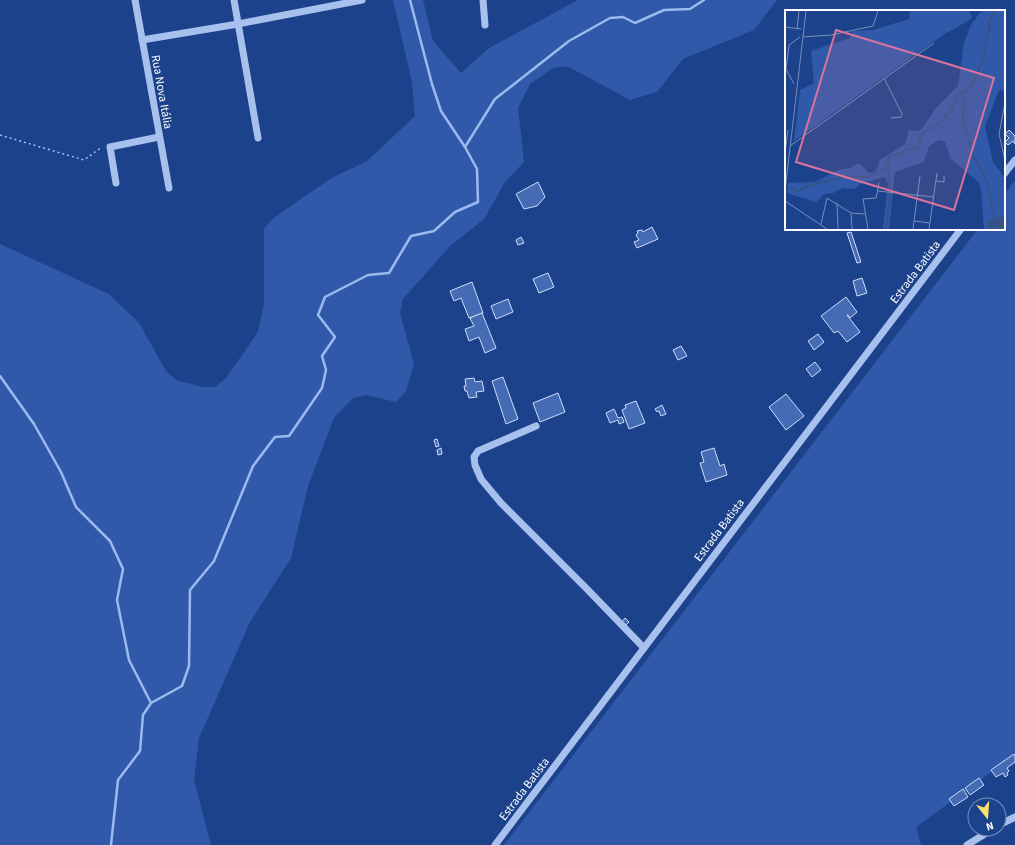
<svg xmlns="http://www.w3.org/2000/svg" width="1015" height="845" viewBox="0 0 1015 845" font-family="'Source Sans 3',sans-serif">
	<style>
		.green { fill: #305aa9 }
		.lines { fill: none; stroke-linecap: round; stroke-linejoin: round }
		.stream { stroke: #9bbaee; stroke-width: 2.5 }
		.building { fill: #446bb3; stroke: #ceddf9 }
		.path { stroke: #a8c0ed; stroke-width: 1.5; stroke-dasharray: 2 3; stroke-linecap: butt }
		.minor { stroke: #a8c0ed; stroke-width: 7 }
		.labels { text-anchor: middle; stroke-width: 3; stroke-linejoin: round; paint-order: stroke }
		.street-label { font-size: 12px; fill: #fff; stroke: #1c428b }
		.inset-river { fill: none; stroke: #365288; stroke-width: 2 }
		.inset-road { fill: none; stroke: #778eb9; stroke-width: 1 }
		.view { fill: #da749d; fill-opacity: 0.15; stroke: #da749d; stroke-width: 2 }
		.inset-edge { fill: none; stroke: #fff; stroke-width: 2 }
	</style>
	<rect width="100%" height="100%" fill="#1c428b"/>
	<g class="green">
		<polygon points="393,0 423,0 433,41 461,73 489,48 578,0 777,0 754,30 683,59 657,92 630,100 567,66 553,68 530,84 518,108 524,162 505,182 484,219 450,246 403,299 400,313 414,364 406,391 396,402 366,395 353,398 334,418 308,486 291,558 250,622 199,738 194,780 211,845 0,845 0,244 109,294 139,323 166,371 176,380 202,387 215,387 226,378 258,332 264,304 264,229 272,219 330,179 367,161 415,116 412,82"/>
		<polygon points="1015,180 1015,755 916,827 921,845 504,845 978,229 1004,229 1004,195"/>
	</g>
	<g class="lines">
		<g class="stream">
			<polyline points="410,0 432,84 441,111 465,147"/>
			<polyline points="0,376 34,424 61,472 76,507 110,541 123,569 117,600 129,660 151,703"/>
			<polyline points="111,845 118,780 140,751 143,715 151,703 182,686 189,666 190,590 214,561 253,466 275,437 289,436 322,388 326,370 322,356 335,337 318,315 325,297 368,275 389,273 411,236 434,231 455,212 478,202 477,169 465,147 495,99 569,41 610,18 623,17 635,23 664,10 690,9 704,0"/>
		</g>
	</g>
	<g class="building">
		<polygon points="1009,130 1015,136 1015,144 1013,141 1008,145 1005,142 1009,138 1005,134"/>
		<polygon points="538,182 545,197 537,206 524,209 516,194"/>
		<polygon points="652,227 658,239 637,248 634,242 639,240 636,235 638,233 637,231 642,230 643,232"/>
		<polygon points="851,232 861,262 857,263 847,233"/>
		<polygon points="521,237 524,243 518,245 516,240"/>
		<polygon points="548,273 554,287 539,293 533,279"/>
		<polygon points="862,278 867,293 857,296 853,281"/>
		<polygon points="472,282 483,313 469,318 461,298 454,301 450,291"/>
		<polygon points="846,297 857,312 850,318 848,315 847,315 860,332 847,342 838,331 834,333 821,316"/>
		<polygon points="508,299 513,312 496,319 491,306"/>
		<polygon points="482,313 496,348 485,353 479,337 469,341 465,329 474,326 470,318"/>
		<polygon points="818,334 824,342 814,350 808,341"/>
		<polygon points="681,346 687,356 678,360 673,350"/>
		<polygon points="815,362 821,370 812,377 806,369"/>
		<polygon points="503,377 518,419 506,424 492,381"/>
		<polygon points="474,378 475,382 482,381 484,391 476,392 477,397 469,398 467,391 465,391 464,386 466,386 465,379"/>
		<polygon points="558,393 565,412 540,422 533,403"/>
		<polygon points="786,394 804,416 786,430 769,407"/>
		<polygon points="636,401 645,423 629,429 622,410 626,408 625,405"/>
		<polygon points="662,405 666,414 661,416 659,411 657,412 655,409"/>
		<polygon points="614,409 618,418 622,417 624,422 619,424 618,420 610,423 606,413"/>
		<polygon points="437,439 439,446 436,447 434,440"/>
		<polygon points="441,448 442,454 438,455 437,450"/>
		<polygon points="714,448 720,466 724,464 727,475 706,482 700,463 704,462 701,452"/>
		<polygon points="625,618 629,622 626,625 622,622"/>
		<polygon points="1014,754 1015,756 1015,762 1007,768 1009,771 1007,773 1008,775 1005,777 1003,773 996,777 991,770"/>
		<polygon points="979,778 984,785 970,795 965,788"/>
		<polygon points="963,789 968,797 954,806 949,799"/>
	</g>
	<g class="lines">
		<polyline class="path" points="0,135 84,160 102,147"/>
		<g class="minor">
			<polyline points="135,0 169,188"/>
			<polyline points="234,0 258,138"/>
			<polyline points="483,0 485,25"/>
			<polyline points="142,40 238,24 362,0"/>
			<polyline points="1004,174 1015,160"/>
			<polyline points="116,183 110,147 159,137"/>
			<polyline points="536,426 478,451 474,457 475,465 481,479 501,503 588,590 644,648"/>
			<polyline points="999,825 1015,817"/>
			<polyline points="495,845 961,229"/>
			<polyline points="967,845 993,829"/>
		</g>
	</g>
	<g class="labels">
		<g class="street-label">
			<text transform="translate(162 92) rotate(80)" y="4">Rua Nova Itália</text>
			<text transform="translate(915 272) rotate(-53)" y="4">Estrada Batista</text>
			<text transform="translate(719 530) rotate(-53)" y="4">Estrada Batista</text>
			<text transform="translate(524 789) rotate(-53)" y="4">Estrada Batista</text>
		</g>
	</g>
	<g transform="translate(785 10)">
		<rect width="220" height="220" fill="#1c428b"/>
		<path d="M125 1H184L187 6 186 9 158 25 9 131 15 80 29 73 26 41 65 28 68 21 88 20 124 9ZM196 1H220V81L214 80 200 117 208 152 219 167 220 219H199L196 178 193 172 166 149 160 132 154 130 144 136 139 152 110 162 104 219H98L103 173 100 167 77 173 69 179 58 178 48 183 39 184 31 192 2 183 3 173 30 172 53 160 65 158 71 154H75L84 163 90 162 95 150 120 134 124 120 133 121 137 119 150 99 173 76 179 32 186 15Z" fill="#305aa9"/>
		<path d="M220 207V219H203V210Z" fill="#365288"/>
		<path class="inset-river" d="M179 84 178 110 187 143 203 173 207 200 211 209M103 155 105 181M3 177 13 181 28 174 62 166 82 167 96 161 103 155 104 146 116 144 121 139 132 138 137 124 152 115 167 99 173 84 181 82 188 73 200 44 201 29 205 16 203 14 209 1M101 219 105 184"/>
		<path class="inset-road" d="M0 17 16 19M12 19 14 1M18 27 46 25 88 16 93 1M99 68 117 104 116 107 106 108M9 74 1 59 4 35 15 27M220 93 214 124 220 150M5 136 149 33M0 143 3 120M151 171 159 172V166M0 181 21 1M93 181 149 187M0 191 42 219M52 193 53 219M66 203 67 219M129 211 145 213M36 214 42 188 66 203 80 204M83 219 78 189 91 188 94 173M128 219 135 166M144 219 152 163"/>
		<path class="view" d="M51 20 209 68 169 200 11 152Z"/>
		<rect width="220" height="220" class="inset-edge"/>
	</g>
	<g transform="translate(987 817) rotate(163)"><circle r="19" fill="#1c428b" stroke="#778eb9"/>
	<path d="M0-3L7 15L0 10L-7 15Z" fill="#fde066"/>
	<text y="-6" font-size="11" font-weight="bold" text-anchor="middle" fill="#ffffff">N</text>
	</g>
</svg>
